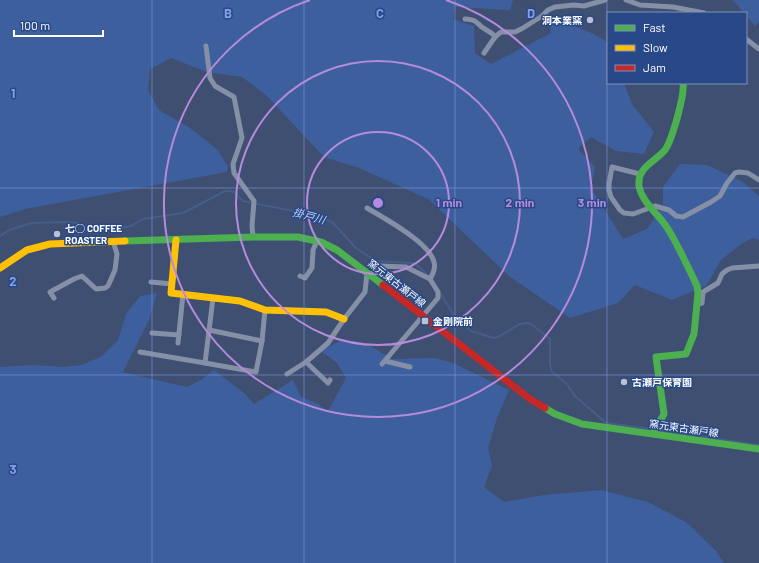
<svg xmlns="http://www.w3.org/2000/svg" width="759" height="563" viewBox="0 0 759 563" font-family="Barlow,'Noto Sans JP',sans-serif">
	<style>
		.green { fill: #3d5f9d }
		.lines { fill: none; stroke-linecap: round; stroke-linejoin: round }
		.stream { stroke: #465d89; stroke-width: 2 }
		.street { stroke: #8590a7; stroke-width: 5 }
		.fast { stroke: #4caf50; stroke-width: 7 }
		.slow { stroke: #ffc107; stroke-width: 7 }
		.jam { stroke: #c62828; stroke-width: 7 }
		.grid { fill: none; stroke: #839eea; stroke-width: 1; stroke-opacity: 0.55 }
		.ring { fill: none; stroke: #b68bdc; stroke-width: 2 }
		.poi-dot { fill: #bbc1ce; stroke: #284888; stroke-width: 1.5 }
		.labels { text-anchor: middle; stroke-width: 3; stroke-linejoin: round; paint-order: stroke }
		.poi-label { font-size: 10px; font-weight: bold; fill: #fff; stroke: #284888; text-anchor: start }
		.street-label { font-size: 10px; fill: #fff; stroke: #284888 }
		.water-label { font-size: 11px; font-style: italic; fill: #c0d1f0; stroke: #284888 }
		.grid-label { font-size: 13px; text-anchor: middle; font-weight: bold; fill: #839eea; stroke: #284888; stroke-width: 3; stroke-linejoin: round; paint-order: stroke }
		.centre { fill: #b68bdc; stroke: #284888; stroke-width: 2 }
		.ring-label { font-size: 12px; text-anchor: middle; font-weight: bold; fill: #b68bdc; stroke: #284888; stroke-width: 3; stroke-linejoin: round; paint-order: stroke }
	</style>
	<rect width="100%" height="100%" fill="#3e4f72"/>
	<g class="green">
		<path d="M0 0H513L510 10 455 7 453 19 474 26 475 53 491 64 551 33 550 26 556 22C574 26 593 31 608 43V83H624L632 104 654 132 644 154 616 151 591 137 578 149 595 167 591 188 623 239 647 229 663 206V187L680 164 707 165 743 182 759 196V240L753 238 741 244 721 260 706 286 672 300 635 285 618 303 570 318 509 276 428 199 359 168 324 157 266 95 242 77 207 72 171 58 150 69 148 90 159 110 190 128 218 150 228 167 227 172 25 209 0 217Z"/>
		<polygon points="733,0 759,0 759,22 755,26 746,15 746,13 744,13"/>
		<polygon points="157,293 149,320 123,372 187,387 201,380 214,370 244,393 254,404 293,380 301,397 316,403 328,411 346,378 337,363 321,351 343,339 367,344 392,359 435,358 453,363 509,390 497,418 488,448 492,466 484,487 504,502 544,495 601,490 648,502 686,522 716,551 724,563 0,563 0,367 34,365 64,367 82,365 102,356 118,340 126,314 140,296"/>
	</g>
	<g class="lines">
		<g class="stream">
			<polyline points="0,236 9,230 32,223 68,222 77,223 95,229 110,230 131,226 143,219 183,213 225,191 229,191 234,192 243,201 314,215 332,222 356,248 376,261 412,263 418,266 430,277"/>
			<polyline points="439,291 456,319 471,331 494,338 500,336 520,324 528,323 531,324 550,339 550,365 552,372 566,383 575,396 606,423 653,429"/>
			<polyline points="657,430 759,445"/>
		</g>
		<g class="street">
			<polyline points="626,0 640,5 673,7 704,13"/>
			<path d="M465 19C480 20 475 24 485 29 489 32 492 32 495 37"/>
			<polyline points="746,39 759,49"/>
			<polyline points="206,46 210,78 215,86 234,97 242,138 233,164 234,173 254,201 252,226 253,237"/>
			<polyline points="484,53 495,37 501,32 515,32 523,28 542,16 548,10 555,7 574,5 584,6 605,0"/>
			<polyline points="640,174 612,167 609,184 609,190 611,197 620,210 624,213 633,214 655,206 669,210 676,216 683,217 711,202 720,196 727,183 735,173 739,172 748,173 759,180"/>
			<path d="M367 208C384 218 430 243 434 262 436 268 433 274 430 279"/>
			<polyline points="371,275 380,266 406,267 430,279 438,292 438,298 382,364"/>
			<polyline points="300,276 305,278 312,268 313,250 317,241"/>
			<polyline points="151,282 172,284"/>
			<polyline points="54,298 50,292 74,279 82,276 96,289 105,288 108,286 115,270 117,254 113,241"/>
			<polyline points="213,298 205,363 256,372 262,341 265,310"/>
			<polyline points="698,304 702,303 703,292 718,283 722,274 727,270 732,268 759,266"/>
			<polyline points="209,330 262,341"/>
			<polyline points="152,333 179,335"/>
			<polyline points="178,343 183,294"/>
			<polyline points="140,352 205,363"/>
			<polyline points="385,361 410,367"/>
			<polyline points="306,362 328,383 330,380"/>
			<polyline points="287,374 306,362 328,343 344,319 365,292 367,273"/>
		</g>
		<g class="fast">
			<polyline points="125,241 253,237 298,237 321,242 337,250 383,285"/>
			<polyline points="545,408 555,414 582,424 759,449"/>
			<path d="M653 434C656 425 660 422 664 414L656 357 686 354 694 334 698 293 697 286C688 267 679 247 668 229 659 214 642 203 639 186 637 167 655 162 665 150 672 140 685 95 683 83"/>
		</g>
		<g class="slow">
			<polyline points="176,240 171,293 240,301 265,310 326,312 344,319"/>
			<polyline points="0,268 27,250 50,244 125,241"/>
		</g>
		<polyline class="jam" points="383,285 530,399 545,408"/>
	</g>
	<path class="grid" d="M152 0V563M304 0V563M455 0V563M607 0V563M0 188H759M0 375H759"/>
	<g class="ring">
		<circle cx="378" cy="203" r="71"/>
		<circle cx="378" cy="203" r="142"/>
		<path d="M446 0A214 214 0 1 1 310 0"/>
	</g>
	<g class="poi-dot">
		<circle cx="590" cy="20" r="4"/>
		<circle cx="57" cy="234" r="4"/>
		<rect x="421" y="317" width="8" height="8" rx="2"/>
		<circle cx="624" cy="382" r="4"/>
	</g>
	<g class="labels">
		<g class="poi-label">
			<text x="582" y="24" text-anchor="end">洞本業窯</text>
			<text x="65" y="232">七◯ COFFEE<tspan x="65" dy="12">ROASTER</tspan></text>
			<text x="433" y="325">金剛院前</text>
			<text x="632" y="386">古瀬戸保育園</text>
		</g>
		<g class="street-label">
			<text transform="translate(397 283) rotate(38)" y="4">窯元東古瀬戸線</text>
			<text transform="translate(684 428) rotate(8)" y="4">窯元東古瀬戸線</text>
		</g>
		<g class="water-label">
			<text transform="translate(309 216) rotate(15)" y="4">掛戸川</text>
		</g>
	</g>
	<g class="grid-label">
		<text x="228" y="18">B</text>
		<text x="380" y="18">C</text>
		<text x="531" y="18">D</text>
		<text x="13" y="98">1</text>
		<text x="13" y="286">2</text>
		<text x="13" y="474">3</text>
	</g>
	<circle cx="378" cy="203" r="6" class="centre"/>
	<g class="ring-label">
		<text x="449" y="207">1 min</text>
		<text x="520" y="207">2 min</text>
		<text x="592" y="207">3 min</text>
	</g>
	<rect x="607" y="12" width="140" height="72" fill="#284888" stroke="#7e91b8"/>
	<rect x="615" y="25" width="20" height="6" fill="#4caf50" stroke="#7e91b8"/>
	<text x="643" y="32" font-size="12" fill="#ffffff">Fast</text>
	<rect x="615" y="45" width="20" height="6" fill="#ffc107" stroke="#7e91b8"/>
	<text x="643" y="52" font-size="12" fill="#ffffff">Slow</text>
	<rect x="615" y="65" width="20" height="6" fill="#c62828" stroke="#7e91b8"/>
	<text x="643" y="72" font-size="12" fill="#ffffff">Jam</text>
	<path d="M14 30v6h89v-6" fill="none" stroke="#ffffff" stroke-width="2"/>
	<text x="20" y="30" font-size="12" fill="#ffffff" stroke="#284888" stroke-width="3" paint-order="stroke">100 m</text>
</svg>
